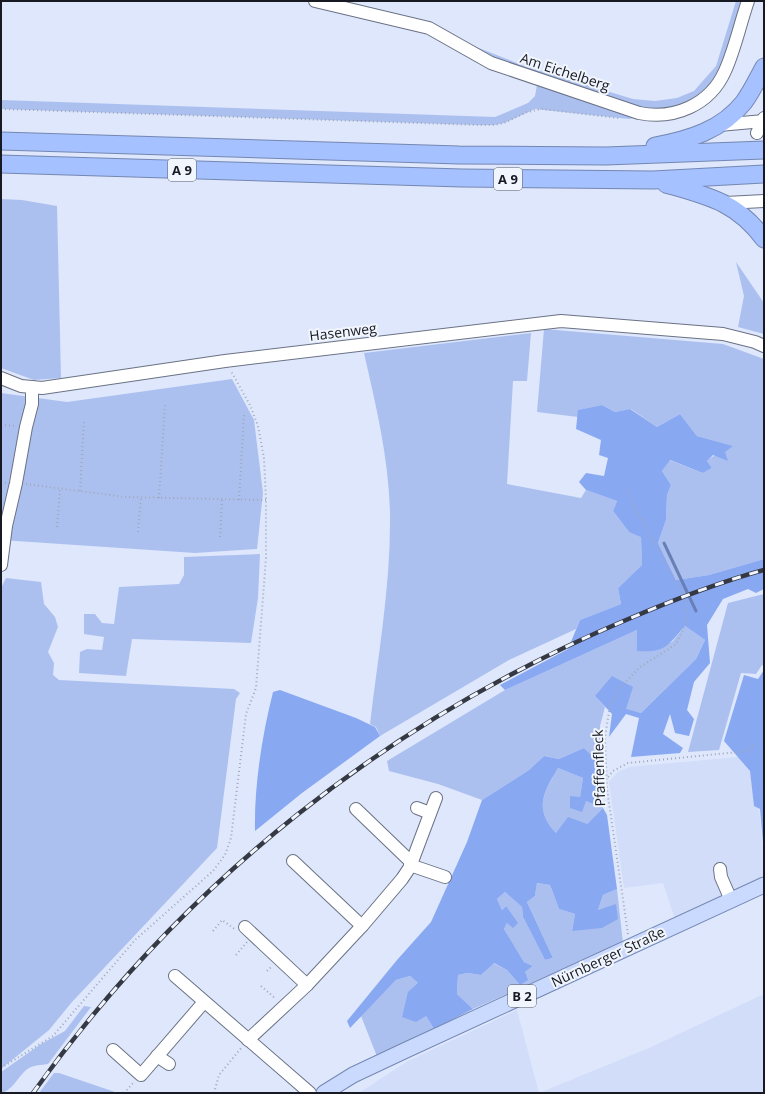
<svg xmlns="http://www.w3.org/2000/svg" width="765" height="1094" viewBox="0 0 765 1094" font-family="'Open Sans',sans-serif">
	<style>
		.built { fill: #d1ddf9 }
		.green { fill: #acc0f0 }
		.forest { fill: #89a8f2 }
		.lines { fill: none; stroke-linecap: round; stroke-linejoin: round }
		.stream { stroke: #6980b6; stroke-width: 3 }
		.minor-casing { stroke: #6a7284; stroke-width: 14 }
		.major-casing { stroke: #7487b2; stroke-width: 17 }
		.highway-casing { stroke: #7487b2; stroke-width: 19 }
		.path { stroke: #a0a7b8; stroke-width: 2; stroke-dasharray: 1 3; stroke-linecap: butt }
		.minor { stroke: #fff; stroke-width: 12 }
		.major { stroke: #cadaff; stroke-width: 15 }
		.highway { stroke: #a6c1ff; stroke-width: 17 }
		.rail-casing { stroke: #353943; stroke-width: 4.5 }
		.rail { stroke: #f1f5fd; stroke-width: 3; stroke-dasharray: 9; stroke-linecap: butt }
		.labels { text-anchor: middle; stroke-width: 4; stroke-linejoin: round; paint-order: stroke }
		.shield { fill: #f1f5fd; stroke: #585c64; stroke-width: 1 }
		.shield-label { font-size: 13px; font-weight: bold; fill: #171a22 }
		.street-label { font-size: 14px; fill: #171a22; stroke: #f1f5fd }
	</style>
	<rect width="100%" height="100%" fill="#dee7fc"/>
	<g class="built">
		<polygon points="738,757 750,771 754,806 759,809 764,856 764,881 676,922 663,883 624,888 609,782 618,772 629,767"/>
		<polygon points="764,994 764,1093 359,1093 408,1061 517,1010 539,1093 649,1048"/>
	</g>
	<g class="green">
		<polygon points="736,1 748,1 730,56 696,104 629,119 535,109 504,123 494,125 478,125 1,109 1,100 495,117 528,103 535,96 538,79 491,63 466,43 527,67 633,99 655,101 677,98 694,91 716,66"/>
		<polygon points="1,199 22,200 57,206 61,378 34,380 1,368"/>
		<polygon points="736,262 764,303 764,334 738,327 744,296"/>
		<path d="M544 329 723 344 764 359V559L709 575 676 580 658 543 666 520 667 495 671 485 662 471 669 460 703 473 712 468 707 461C715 453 725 453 732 446L697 436 680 414 657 427 631 409 615 412 602 405 579 410 578 417 537 412Z"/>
		<path d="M531 333 527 381H513L507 484 581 498 586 490 617 501 613 511 629 532 641 536 642 565 618 588 621 604 580 620 576 629 509 660 380 736 376 727 370 724C378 655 391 584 390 514 389 459 376 406 364 353Z"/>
		<polygon points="232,379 254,420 263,493 257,549 195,553 1,540 1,393 67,402"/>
		<polygon points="260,554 258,598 251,643 132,639 126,676 79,673 80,652 87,649 102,650 104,637 84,634 84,614 95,614 102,623 114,624 119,587 179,584 184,575 184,557"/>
		<polygon points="6,578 41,582 44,604 55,617 58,627 48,652 54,663 53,675 59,680 234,689 240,693 236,699 217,848 72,1002 49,1030 1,1069 1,588"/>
		<polygon points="764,594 764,666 762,665 756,674 741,673 719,750 688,752 728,603"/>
		<polygon points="685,626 705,640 696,659 641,713 626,710 595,696 605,707 600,726 601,764 584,748 559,759 544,756 529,770 482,800 438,784 389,771 387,761 505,690 637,630 637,651 672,642"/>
		<path d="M558 768 583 778 580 798 593 804 601 801 603 808 587 824 556 833C533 809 544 793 558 768Z"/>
		<polygon points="537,883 550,885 559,909 575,914 572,931 598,910 603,895 617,889 623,943 473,1009 457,994 458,975 467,973 481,975 493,963 507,970 520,985 525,972 533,966 524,962 504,929 507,923 506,906 502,910 497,899 505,892 522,907 523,917 545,960 553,958 527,902 535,896"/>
		<polygon points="410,976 418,983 426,1016 434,1029 378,1059 361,1016 396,980"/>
		<path d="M84 1006 91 1007 48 1064C42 1065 34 1065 29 1068 19 1074 13 1091 1 1093V1072L41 1044 65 1031Z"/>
		<polygon points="54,1073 59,1073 118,1093 39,1093"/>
	</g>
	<g class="forest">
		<path d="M602 405 615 412 630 409 657 427 680 414 697 436 733 446 725 452 728 461 713 455 707 461 712 468 703 473 670 460 662 471 671 485 667 495 666 520 658 543 676 580 709 575 764 559V589L756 593 748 589 723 599 707 625 710 663 694 682 687 710 694 719 689 736 675 733 670 714 663 734 683 748 680 753 631 757 639 718 626 714 609 737 612 714 595 696 612 676 633 687 626 709 641 713 696 659 705 640 685 626C667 646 666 653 637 651V630L505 690 500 685 568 649 580 620 621 604 618 588 642 565 641 537 629 532 613 511 617 501 586 490 579 482 586 473 604 476 608 458 599 455 601 440 576 429 578 410Z"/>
		<polygon points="764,670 764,854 760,809 754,806 750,771 724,741 744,675 758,679"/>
		<path d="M280 690 356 718 375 727 380 736 302 793 255 831C254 786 262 736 273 692Z"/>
		<path d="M584 748 601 764V801L593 804 586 801 582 812 570 808V796L580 797 583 778 558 768C544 792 533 809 556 833L568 817 587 824 603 808 607 815 617 889 603 895 598 910 616 904 618 919 602 928 572 931 575 914 559 909 550 885 537 883 535 896 527 902 553 958 545 960 523 917 522 907 505 892 497 899 502 910 506 906 518 923 513 928 507 923 504 929 524 962 533 966 525 972 528 980 520 985 507 970 494 963 481 975 467 973 458 975 457 994 473 1009 434 1029 426 1016 416 1022 402 1017 408 992 418 983 410 976 396 980 350 1028 347 1021 397 960 431 922 467 842 482 800 529 770 544 756 559 759Z"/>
	</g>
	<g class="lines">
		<polyline class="stream" points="664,543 696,611"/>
		<g class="minor-casing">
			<g id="minor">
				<path d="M315 1 429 28 491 63 639 113C674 120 710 105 725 71 735 49 740 24 748 1"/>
				<polyline points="719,125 764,121"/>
				<polyline points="757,133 764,118"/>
				<polyline points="726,203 764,201"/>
				<polyline points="1,378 21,386 42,388 225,361 561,321 723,334 755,342 764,346"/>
				<polyline points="1,565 6,526 16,483 26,427 32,404 32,387"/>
				<polyline points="417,808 430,813"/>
				<polyline points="356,809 411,862"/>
				<polyline points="293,861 362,926"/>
				<polyline points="410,865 445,877"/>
				<polyline points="720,869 721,877 731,900"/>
				<polyline points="245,927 307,985"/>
				<polyline points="175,976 310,1093"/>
				<polyline points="248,1040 307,985 362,926 402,879 410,867 436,798"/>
				<polyline points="113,1050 141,1075 204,1002"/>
				<polyline points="157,1056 169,1064"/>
			</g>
		</g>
		<g class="major-casing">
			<polyline id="major" points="324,1093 353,1075 404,1051 764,885"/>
		</g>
		<g class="highway-casing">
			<g id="highway">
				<polyline points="1,141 459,155 606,156 764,150"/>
				<path d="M655 146C689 140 722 130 744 102 752 91 758 78 764 67"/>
				<polyline points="1,164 462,178 653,180 764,174"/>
				<path d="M666 184C708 196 737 202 764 239"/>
			</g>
		</g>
		<g class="path">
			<polyline points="1,109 478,125 494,125 504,123 527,112 542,109 618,118"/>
			<polyline points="1,425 16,426"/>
			<polyline points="1,482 6,483"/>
			<polyline points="26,484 125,497 266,500"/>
			<polyline points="80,491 84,420"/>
			<polyline points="159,498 165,405"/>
			<polyline points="239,500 244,415"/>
			<polyline points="57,527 60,489"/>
			<polyline points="138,532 141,497"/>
			<polyline points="220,537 222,500"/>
			<polyline points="608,777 613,771 628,763 748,751 754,744"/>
			<polyline points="213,931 222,920 236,930"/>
			<polyline points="628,934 607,789 605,738 608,718 610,706 619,689 639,668 676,644 687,622 685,603 679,588 633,504 628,489"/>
			<polyline points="236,955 247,942"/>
			<polyline points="267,971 272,966"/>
			<polyline points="261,986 276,999"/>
			<polyline points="1,1068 53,1036 135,940 213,871 225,855 231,838 246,714 256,688 266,558 266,500 264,458 258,426 250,405 231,371"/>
			<polyline points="124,1093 134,1082"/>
			<polyline points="214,1093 219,1075 242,1047"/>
		</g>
		<use href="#minor" class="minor"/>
		<use href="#major" class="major"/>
		<use href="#highway" class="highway"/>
		<g class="rail-casing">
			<path id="rail" d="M33 1093C183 883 388 720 626 620 671 601 716 583 764 570"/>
		</g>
		<use href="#rail" class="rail"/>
	</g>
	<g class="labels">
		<g class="shield">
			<rect x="168" y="159" width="28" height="22" rx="3"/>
			<rect x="494" y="168" width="28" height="22" rx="3"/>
			<rect x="508" y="985" width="28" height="22" rx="3"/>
		</g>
		<g class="shield-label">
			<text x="182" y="175">A 9</text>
			<text x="508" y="184">A 9</text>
			<text x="522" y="1001">B 2</text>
		</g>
		<g class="street-label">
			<text transform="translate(565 72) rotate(18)" y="5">Am Eichelberg</text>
			<text transform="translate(343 332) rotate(-7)" y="5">Hasenweg</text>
			<text transform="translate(599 768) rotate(-92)" y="5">Pfaffenfleck</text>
			<text transform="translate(608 957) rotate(-25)" y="5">Nürnberger Straße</text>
		</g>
	</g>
	<rect width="765" height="1094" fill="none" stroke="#171a22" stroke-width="4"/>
</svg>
